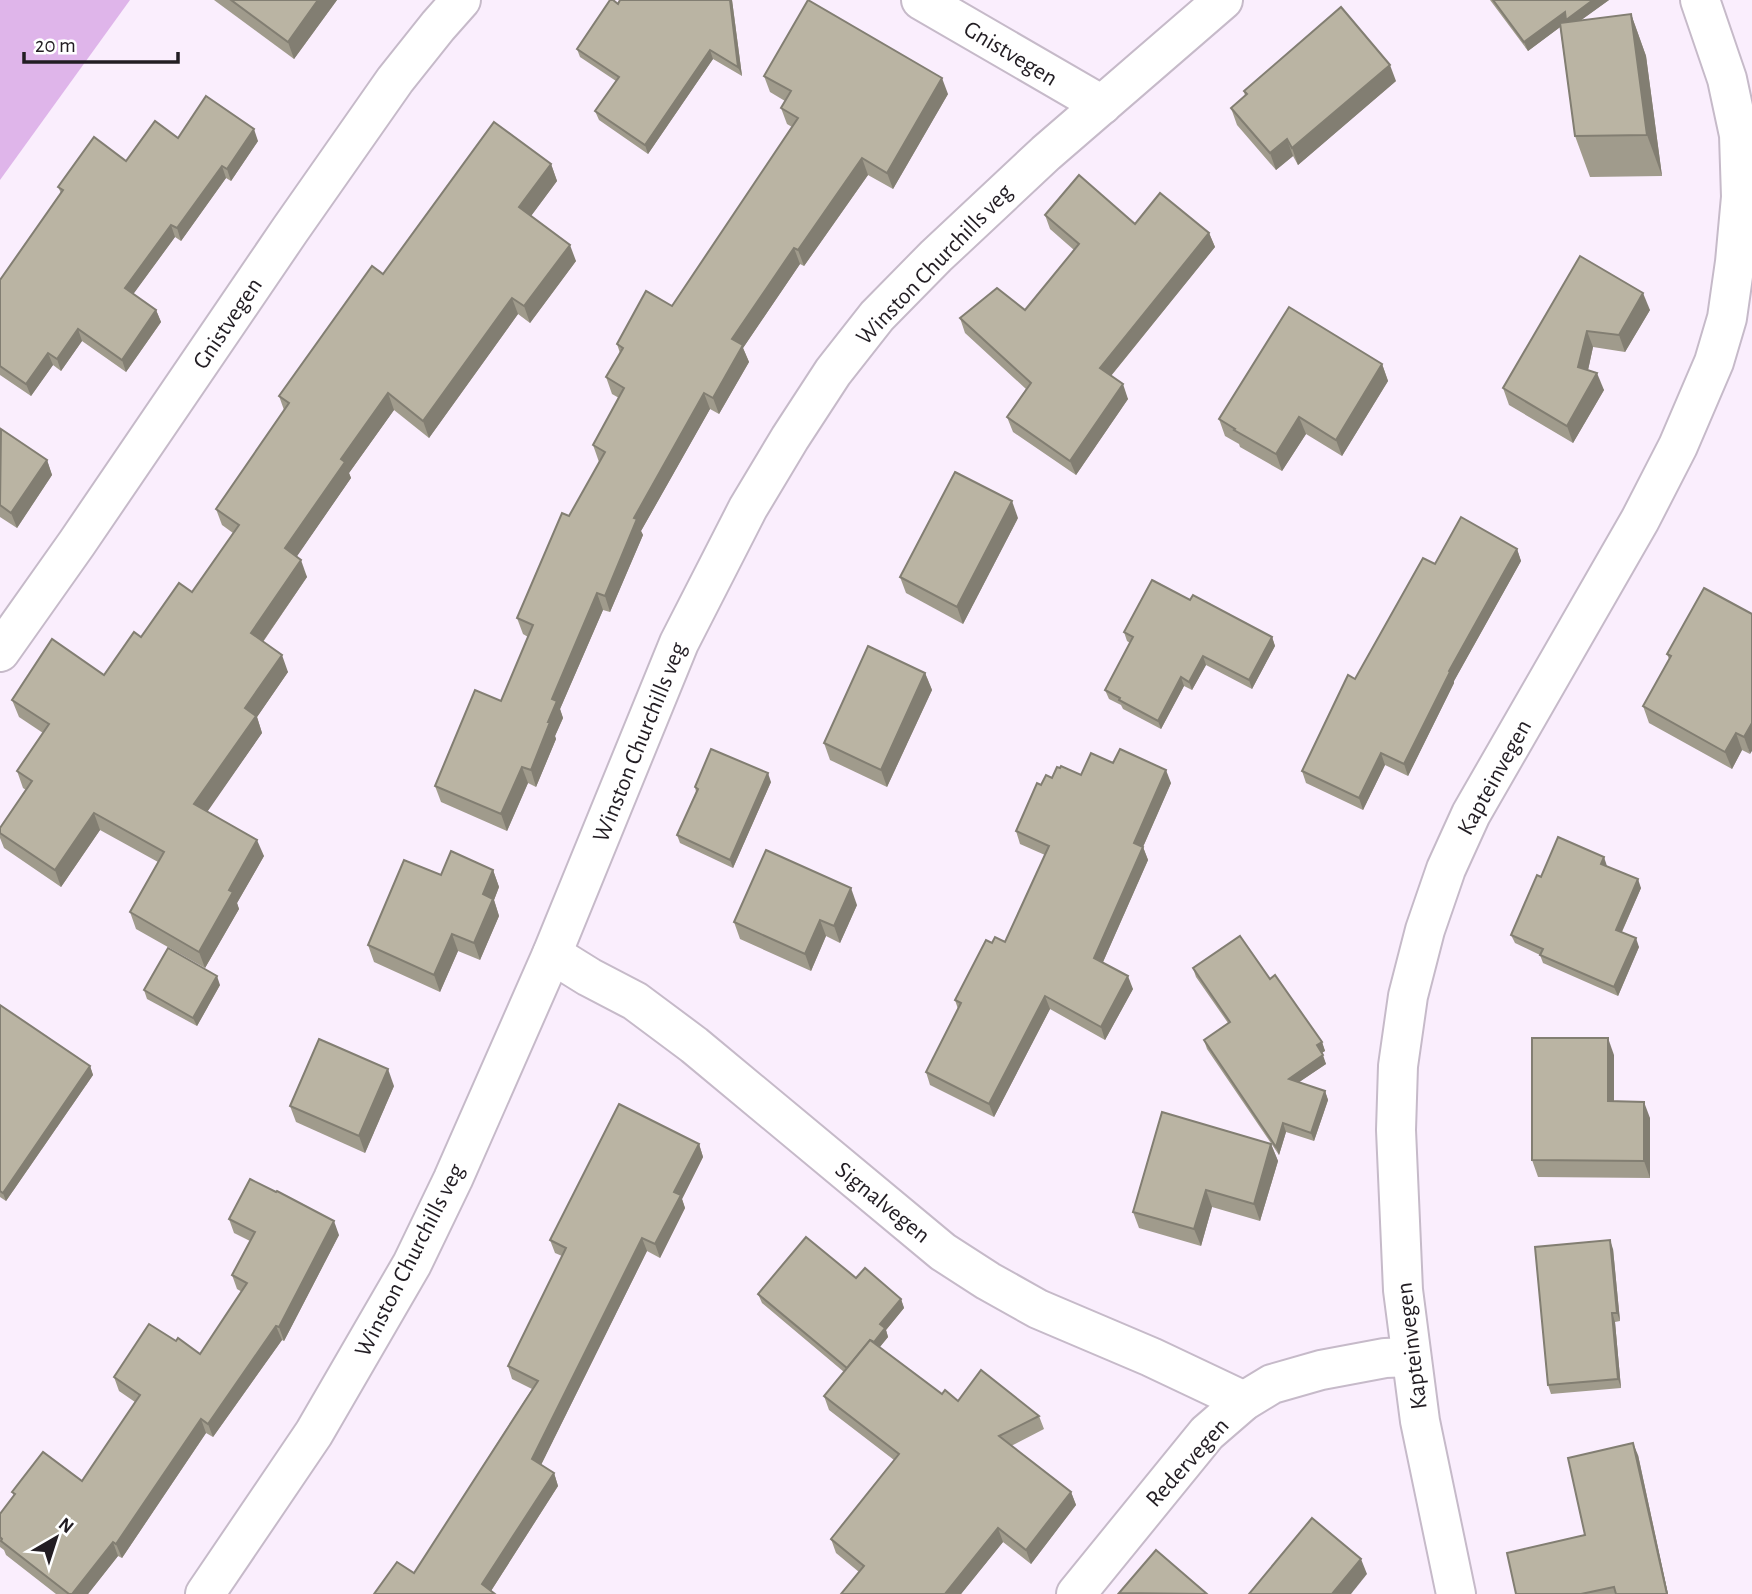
<svg xmlns="http://www.w3.org/2000/svg" width="1752" height="1594" viewBox="0 0 1752 1594" font-family="'Alegreya Sans',sans-serif">
	<style>
		.green { fill: #dfb5ea }
		.lines { fill: none; stroke-linecap: round; stroke-linejoin: round }
		.minor-casing { stroke: #c6bac9; stroke-width: 42 }
		.minor { stroke: #fff; stroke-width: 38 }
		.wall { fill: #a09b8c }
		.shaded-wall { fill: #827e72 }
		.building { fill: #bab4a3; stroke: #827e72; stroke-width: 2 }
		.labels { text-anchor: middle; stroke-width: 5; stroke-linejoin: round; paint-order: stroke }
		.street-label { font-size: 24px; fill: #221d23; stroke: #fff }
	</style>
	<rect width="100%" height="100%" fill="#faeefd"/>
	<polygon class="green" points="0,0 130,0 0,180"/>
	<g class="lines">
		<g class="minor-casing">
			<g id="minor">
				<polyline points="921,0 1102,105"/>
				<polyline points="0,652 77,543 290,230 395,80 438,26 461,0"/>
				<polyline points="552,954 589,977 635,1001 694,1045 943,1252 988,1281 1038,1309 1151,1357 1244,1401"/>
				<polyline points="205,1594 314,1433 412,1264 453,1179 552,954 679,643 748,508 790,438 833,372 877,316 936,256 1046,153 1223,0"/>
				<polyline points="1076,1594 1207,1433 1244,1401 1272,1384 1321,1370 1385,1358 1411,1357"/>
				<polyline points="1456,1594 1420,1421 1403,1290 1396,1130 1398,1066 1408,996 1425,930 1446,869 1471,814 1640,520 1678,446 1714,362 1727,318 1735,262 1741,197 1739,135 1727,79 1700,0"/>
			</g>
		</g>
		<use href="#minor" class="minor"/>
	</g>
	<g class="wall">
		<polygon points="214,0 337,0 294,59"/>
		<polygon points="620,0 732,0 742,76 713,59 648,154 599,120 595,111 616,81 580,57 577,49"/>
		<polygon points="1490,0 1609,0 1580,21 1631,14 1646,56 1662,176 1590,177 1575,136 1560,27 1528,51"/>
		<polygon points="764,76 948,94 893,189 868,175 804,266 800,264 743,348 749,362 719,414 710,409 641,531 643,535 610,612 603,610 560,709 563,718 555,736 556,739 536,787 528,783 507,831 441,802 435,786 501,701 528,637 523,634 517,618 569,516 599,462 593,445 619,398 612,394 606,377 620,353 617,344 672,306 792,127 787,124 781,108 785,101 770,92"/>
		<polygon points="1396,81 1298,165 1293,156 1276,170 1237,125 1231,108 1245,96 1244,91"/>
		<polygon points="178,138 258,141 231,181 226,178 181,241 175,237 133,294 156,310 161,322 126,372 82,341 61,371 53,365 31,396 0,375 0,280 61,193 58,187 126,161"/>
		<polygon points="551,164 557,181 531,216 576,261 530,323 518,314 429,438 394,410 349,473 351,478 296,557 307,577 263,642 288,672 257,717 262,733 207,811 264,856 237,903 239,909 205,968 136,929 130,912 158,862 100,830 61,887 4,848 0,838 0,828 26,790 23,788 17,771 43,733 19,717 12,700 104,675 141,637 192,592 233,533 222,525 216,509 284,410 279,396 383,274"/>
		<polygon points="1045,215 1209,233 1215,247 1111,376 1128,399 1076,475 1013,432 1007,417 1026,389 965,333 960,318 1025,310 1074,250 1050,229"/>
		<polygon points="1580,256 1650,310 1625,352 1593,347 1588,370 1604,390 1573,443 1509,405 1503,388"/>
		<polygon points="1382,364 1388,381 1342,456 1306,434 1282,471 1240,447 1239,444 1225,436 1219,419"/>
		<polygon points="0,430 47,460 52,475 17,528 0,517"/>
		<polygon points="1018,518 963,624 906,593 900,577"/>
		<polygon points="1517,549 1521,561 1454,681 1454,683 1408,776 1385,765 1363,810 1306,783 1302,771 1355,679 1435,564"/>
		<polygon points="1704,588 1750,754 1742,750 1732,769 1649,723 1643,706 1669,659 1667,654"/>
		<polygon points="1190,600 1272,637 1275,646 1252,689 1206,665 1192,690 1184,686 1161,729 1123,709 1121,705 1109,699 1105,690 1130,643 1127,641 1124,632"/>
		<polygon points="925,673 932,690 887,787 830,760 824,743"/>
		<polygon points="1113,763 1171,783 1143,847 1148,860 1103,962 1133,989 1105,1040 1050,1009 994,1117 930,1085 926,1072 958,1009 955,1000 992,943 1005,942 1045,855 1020,844 1016,831 1041,785 1052,778 1081,775"/>
		<polygon points="771,782 733,868 680,843 677,835 696,792 695,787"/>
		<polygon points="1607,866 1641,888 1622,932 1639,947 1618,996 1543,963 1540,955 1515,943 1511,935 1541,877"/>
		<polygon points="493,870 499,887 494,900 499,916 480,960 458,951 440,992 374,962 368,945 441,875"/>
		<polygon points="857,905 840,943 826,936 811,971 740,939 734,922"/>
		<polygon points="1193,968 1270,979 1322,1042 1325,1051 1321,1053 1326,1064 1299,1082 1325,1091 1328,1100 1314,1141 1286,1132 1279,1155 1207,1049 1204,1040 1228,1023 1196,977"/>
		<polygon points="220,985 197,1026 147,999 144,990"/>
		<polygon points="0,1005 90,1066 93,1075 6,1201 0,1197"/>
		<polygon points="1614,1055 1614,1101 1650,1118 1650,1178 1538,1177 1532,1160"/>
		<polygon points="394,1086 365,1153 296,1122 290,1106"/>
		<polygon points="699,1144 703,1157 682,1199 685,1208 660,1258 647,1251 541,1465 554,1473 558,1486 491,1591 414,1573 532,1389 512,1379 508,1366 562,1256 555,1253 550,1240"/>
		<polygon points="1271,1144 1278,1161 1260,1221 1212,1207 1201,1246 1139,1228 1133,1212"/>
		<polygon points="229,1219 339,1235 284,1341 282,1340 213,1437 206,1433 122,1558 118,1556 88,1594 56,1594 6,1555 4,1550 0,1547 0,1514 14,1496 12,1492 82,1481 135,1402 119,1391 114,1377 176,1341 200,1354 242,1292 237,1289 232,1275 250,1241 234,1233"/>
		<polygon points="1613,1249 1620,1321 1615,1322 1621,1388 1551,1394 1548,1385"/>
		<polygon points="856,1278 901,1299 904,1308 886,1330 888,1337 880,1347 942,1394 958,1401 1039,1416 1044,1429 1011,1446 1071,1492 1076,1505 1031,1564 1003,1542 961,1594 841,1594 859,1572 836,1553 831,1539 894,1460 829,1410 824,1396 844,1372 762,1303 758,1294"/>
		<polygon points="1638,1455 1668,1594 1516,1594 1585,1535"/>
	</g>
	<g class="shaded-wall">
		<polygon points="318,0 337,0 294,59 288,42"/>
		<polygon points="730,0 732,0 742,76 738,67"/>
		<polygon points="1593,0 1609,0 1570,28 1567,22 1528,51 1524,42 1565,12"/>
		<polygon points="1631,14 1646,56 1662,176 1647,135"/>
		<polygon points="710,50 713,59 648,154 645,145"/>
		<polygon points="1390,65 1396,81 1298,165 1292,148"/>
		<polygon points="942,78 948,94 893,189 887,173"/>
		<polygon points="254,129 258,141 231,181 227,169"/>
		<polygon points="1287,139 1293,156 1276,170 1270,153"/>
		<polygon points="862,158 868,175 804,266 798,250"/>
		<polygon points="551,164 557,181 525,224 519,207"/>
		<polygon points="222,166 226,178 181,241 177,228"/>
		<polygon points="171,225 175,237 129,300 125,288"/>
		<polygon points="1209,233 1215,247 1105,383 1100,368"/>
		<polygon points="570,245 576,261 530,323 524,306"/>
		<polygon points="794,248 800,264 743,348 749,362 719,414 713,398 732,339"/>
		<polygon points="1643,293 1650,310 1625,352 1619,335"/>
		<polygon points="512,298 518,314 429,438 423,421"/>
		<polygon points="156,310 161,322 126,372 122,360"/>
		<polygon points="78,329 82,341 61,371 57,359"/>
		<polygon points="1587,331 1593,347 1585,384 1578,367"/>
		<polygon points="48,353 53,365 31,396 26,384"/>
		<polygon points="1382,364 1388,381 1342,456 1336,440"/>
		<polygon points="1597,373 1604,390 1573,443 1567,426"/>
		<polygon points="1123,384 1128,399 1076,475 1070,461"/>
		<polygon points="388,393 394,410 349,473 351,478 291,565 285,548 341,459"/>
		<polygon points="704,393 710,409 641,531 643,535 610,612 605,596 634,518"/>
		<polygon points="1299,417 1306,434 1282,471 1276,454"/>
		<polygon points="47,460 52,475 17,528 11,513"/>
		<polygon points="1012,501 1018,518 963,624 957,607"/>
		<polygon points="1517,549 1521,561 1454,681 1454,683 1408,776 1404,764 1449,671"/>
		<polygon points="301,560 307,577 257,650 251,633"/>
		<polygon points="597,593 603,610 560,709 563,718 555,736 556,739 536,787 531,770 548,722 552,699"/>
		<polygon points="1272,637 1275,646 1252,689 1249,680"/>
		<polygon points="282,655 288,672 257,717 262,733 201,821 194,804 245,708"/>
		<polygon points="1203,656 1206,665 1192,690 1189,682"/>
		<polygon points="925,673 932,690 887,787 881,770"/>
		<polygon points="1181,677 1184,686 1161,729 1158,721"/>
		<polygon points="1752,723 1752,751 1750,754 1744,737"/>
		<polygon points="1736,733 1742,750 1732,769 1725,752"/>
		<polygon points="1381,753 1385,765 1363,810 1359,798"/>
		<polygon points="522,767 528,783 507,831 501,814"/>
		<polygon points="1166,770 1171,783 1139,856 1134,843"/>
		<polygon points="768,773 771,782 733,868 730,860"/>
		<polygon points="94,813 100,830 61,887 55,870"/>
		<polygon points="257,840 264,856 237,903 239,909 205,968 199,952 229,890"/>
		<polygon points="1143,847 1148,860 1099,971 1094,958"/>
		<polygon points="1604,857 1607,866 1601,864"/>
		<polygon points="493,870 499,887 494,900 499,916 480,960 474,943 483,894"/>
		<polygon points="1638,879 1641,888 1619,938 1616,930"/>
		<polygon points="851,888 857,905 840,943 834,926"/>
		<polygon points="820,920 826,936 811,971 805,954"/>
		<polygon points="452,934 458,951 440,992 434,975"/>
		<polygon points="1636,938 1639,947 1618,996 1614,987"/>
		<polygon points="217,976 220,985 197,1026 193,1018"/>
		<polygon points="1128,976 1133,989 1105,1040 1101,1027"/>
		<polygon points="1045,996 1050,1009 994,1117 989,1104"/>
		<polygon points="1608,1038 1614,1055 1614,1118 1608,1101"/>
		<polygon points="1322,1042 1325,1051 1320,1054 1317,1045"/>
		<polygon points="1323,1055 1326,1064 1292,1087 1289,1079"/>
		<polygon points="90,1066 93,1075 6,1201 3,1193"/>
		<polygon points="388,1069 394,1086 365,1153 359,1136"/>
		<polygon points="1325,1091 1328,1100 1314,1141 1311,1133"/>
		<polygon points="1644,1102 1650,1118 1650,1178 1644,1161"/>
		<polygon points="1283,1123 1286,1132 1279,1155 1276,1147"/>
		<polygon points="699,1144 703,1157 682,1199 685,1208 660,1258 655,1244 674,1192"/>
		<polygon points="1271,1144 1278,1161 1260,1221 1254,1204"/>
		<polygon points="1206,1190 1212,1207 1201,1246 1194,1229"/>
		<polygon points="334,1221 339,1235 284,1341 279,1327"/>
		<polygon points="642,1238 647,1251 537,1473 532,1459"/>
		<polygon points="1610,1240 1613,1249 1620,1321 1617,1313"/>
		<polygon points="901,1299 904,1308 886,1330 888,1337 853,1379 880,1324"/>
		<polygon points="1612,1313 1615,1322 1621,1388 1618,1379"/>
		<polygon points="276,1326 282,1340 213,1437 208,1424"/>
		<polygon points="201,1419 206,1433 122,1558 116,1544"/>
		<polygon points="1633,1443 1638,1455 1668,1594 1667,1594"/>
		<polygon points="554,1473 558,1486 489,1594 482,1584"/>
		<polygon points="1071,1492 1076,1505 1031,1564 1026,1550"/>
		<polygon points="998,1528 1003,1542 961,1594 945,1594"/>
		<polygon points="113,1542 118,1556 88,1594 72,1594"/>
		<polygon points="1361,1559 1367,1574 1351,1594 1332,1594"/>
	</g>
	<g class="building">
		<polygon points="231,0 318,0 288,42"/>
		<polygon points="610,0 613,0 618,4 620,0 730,0 738,67 710,50 645,145 595,111 619,77 577,49"/>
		<polygon points="808,0 942,78 887,173 862,158 798,250 794,248 732,339 743,345 713,398 704,393 634,518 637,519 605,596 597,593 552,699 557,701 548,722 550,722 531,770 522,767 501,814 435,786 475,690 501,701 533,625 517,618 562,513 569,516 605,452 593,445 624,388 606,377 623,348 617,344 646,291 672,306 798,118 781,108 791,91 764,76"/>
		<polygon points="1493,0 1593,0 1566,20 1565,12 1524,42"/>
		<polygon points="1341,7 1390,65 1292,148 1287,139 1270,153 1231,108 1247,94 1244,91"/>
		<polygon points="1631,14 1647,135 1575,136 1560,23"/>
		<polygon points="206,96 254,129 227,169 222,166 177,228 171,225 125,288 156,310 122,360 78,329 57,359 48,353 26,384 0,366 0,280 63,190 58,187 94,137 126,161 155,121 178,138"/>
		<polygon points="494,122 551,164 519,207 570,245 524,306 512,298 423,421 388,393 341,459 345,462 285,548 301,560 251,633 282,655 245,708 256,716 194,804 257,840 229,890 233,892 199,952 130,912 164,852 94,813 55,870 0,833 0,828 32,781 17,771 49,724 12,700 52,639 104,675 134,632 141,637 179,583 192,592 239,525 216,509 289,403 279,396 372,266 383,274"/>
		<polygon points="1079,175 1135,224 1160,193 1209,233 1100,368 1123,384 1070,461 1007,417 1031,383 960,318 997,288 1025,310 1079,244 1045,215"/>
		<polygon points="1580,256 1643,293 1619,335 1587,331 1578,367 1597,373 1567,426 1503,388"/>
		<polygon points="1289,307 1382,364 1336,440 1299,417 1276,454 1234,430 1235,429 1219,419"/>
		<polygon points="1,429 47,460 11,513 0,505"/>
		<polygon points="955,472 1012,501 957,607 900,577"/>
		<polygon points="1461,517 1517,549 1449,671 1450,672 1404,764 1381,753 1359,798 1302,771 1348,675 1355,679 1423,558 1435,564"/>
		<polygon points="1152,580 1190,600 1193,595 1272,637 1249,680 1203,656 1189,682 1181,677 1158,721 1119,700 1120,698 1105,690 1133,637 1124,632"/>
		<polygon points="1704,588 1752,614 1752,723 1744,737 1736,733 1725,752 1643,706 1671,656 1667,654"/>
		<polygon points="868,646 925,673 881,770 824,743"/>
		<polygon points="711,749 768,773 730,860 677,835 698,789 695,787"/>
		<polygon points="1120,749 1166,770 1134,843 1143,847 1094,958 1128,976 1101,1027 1045,996 989,1104 926,1072 961,1003 955,1000 986,940 992,943 995,937 1005,942 1049,846 1016,831 1037,783 1041,785 1046,775 1052,778 1057,767 1060,768 1061,766 1081,775 1091,753 1113,763"/>
		<polygon points="1558,837 1604,857 1601,864 1638,879 1616,930 1636,938 1614,987 1540,955 1543,949 1511,935 1537,875 1541,877"/>
		<polygon points="766,850 851,888 834,926 820,920 805,954 734,922"/>
		<polygon points="451,851 493,870 483,894 493,899 474,943 452,934 434,975 368,945 404,860 441,875"/>
		<polygon points="1240,936 1270,979 1275,975 1322,1042 1317,1045 1323,1055 1289,1079 1325,1091 1311,1133 1283,1123 1276,1147 1204,1040 1230,1022 1193,968"/>
		<polygon points="168,948 217,976 193,1018 144,990"/>
		<polygon points="0,1005 90,1066 3,1193 0,1191"/>
		<polygon points="1532,1038 1608,1038 1608,1101 1644,1102 1644,1161 1532,1160"/>
		<polygon points="319,1039 388,1069 359,1136 290,1106"/>
		<polygon points="619,1104 699,1144 674,1192 681,1195 655,1244 642,1238 532,1459 554,1473 482,1584 495,1594 374,1594 397,1562 414,1573 538,1381 508,1366 566,1248 550,1240"/>
		<polygon points="1162,1112 1271,1144 1254,1204 1206,1190 1194,1229 1133,1212"/>
		<polygon points="250,1179 276,1192 277,1191 334,1221 279,1327 276,1326 208,1424 201,1419 116,1544 113,1542 72,1594 69,1594 1,1541 2,1539 0,1537 0,1514 15,1494 12,1492 43,1452 82,1481 140,1395 114,1377 149,1324 176,1341 178,1338 200,1354 247,1283 232,1275 255,1232 229,1219"/>
		<polygon points="806,1237 856,1278 865,1268 901,1299 880,1324 885,1328 874,1342 870,1340 847,1368 758,1294"/>
		<polygon points="1610,1240 1617,1313 1612,1313 1618,1379 1548,1385 1535,1247"/>
		<polygon points="870,1340 942,1394 945,1390 958,1401 981,1370 1039,1416 999,1436 1071,1492 1026,1550 998,1528 945,1594 841,1594 864,1566 831,1539 899,1454 824,1396"/>
		<polygon points="1633,1443 1667,1594 1616,1594 1614,1587 1581,1594 1516,1594 1507,1553 1585,1535 1568,1458"/>
		<polygon points="1312,1518 1361,1559 1332,1594 1249,1594"/>
		<polygon points="1156,1550 1207,1594 1119,1593"/>
	</g>
	<g class="labels">
		<g class="street-label">
			<text transform="translate(1011 53) rotate(31)" y="8">Gnistvegen</text>
			<text transform="translate(934 264) rotate(-46)" y="8">Winston Churchills veg</text>
			<text transform="translate(227 323) rotate(-56)" y="8">Gnistvegen</text>
			<text transform="translate(639 742) rotate(-68)" y="8">Winston Churchills veg</text>
			<text transform="translate(1494 777) rotate(-61)" y="8">Kapteinvegen</text>
			<text transform="translate(883 1202) rotate(39)" y="8">Signalvegen</text>
			<text transform="translate(409 1260) rotate(-63)" y="8">Winston Churchills veg</text>
			<text transform="translate(1411 1346) rotate(-97)" y="8">Kapteinvegen</text>
			<text transform="translate(1187 1462) rotate(-48)" y="8">Redervegen</text>
		</g>
	</g>
	<g transform="translate(56 1538) rotate(39)" stroke="#ffffff" stroke-width="5" paint-order="stroke">
	<path d="M0-5L12 26L0 18L-12 26Z" fill="#221d23"/>
	<text y="-10" font-size="19" font-weight="bold" text-anchor="middle" fill="#221d23">N</text>
	</g>
	<path d="M24 52v10h154v-10" fill="none" stroke="#221d23" stroke-width="3.5"/>
	<text x="35" y="52" font-size="21" fill="#221d23" stroke="#ffffff" stroke-width="5" paint-order="stroke">20 m</text>
</svg>
